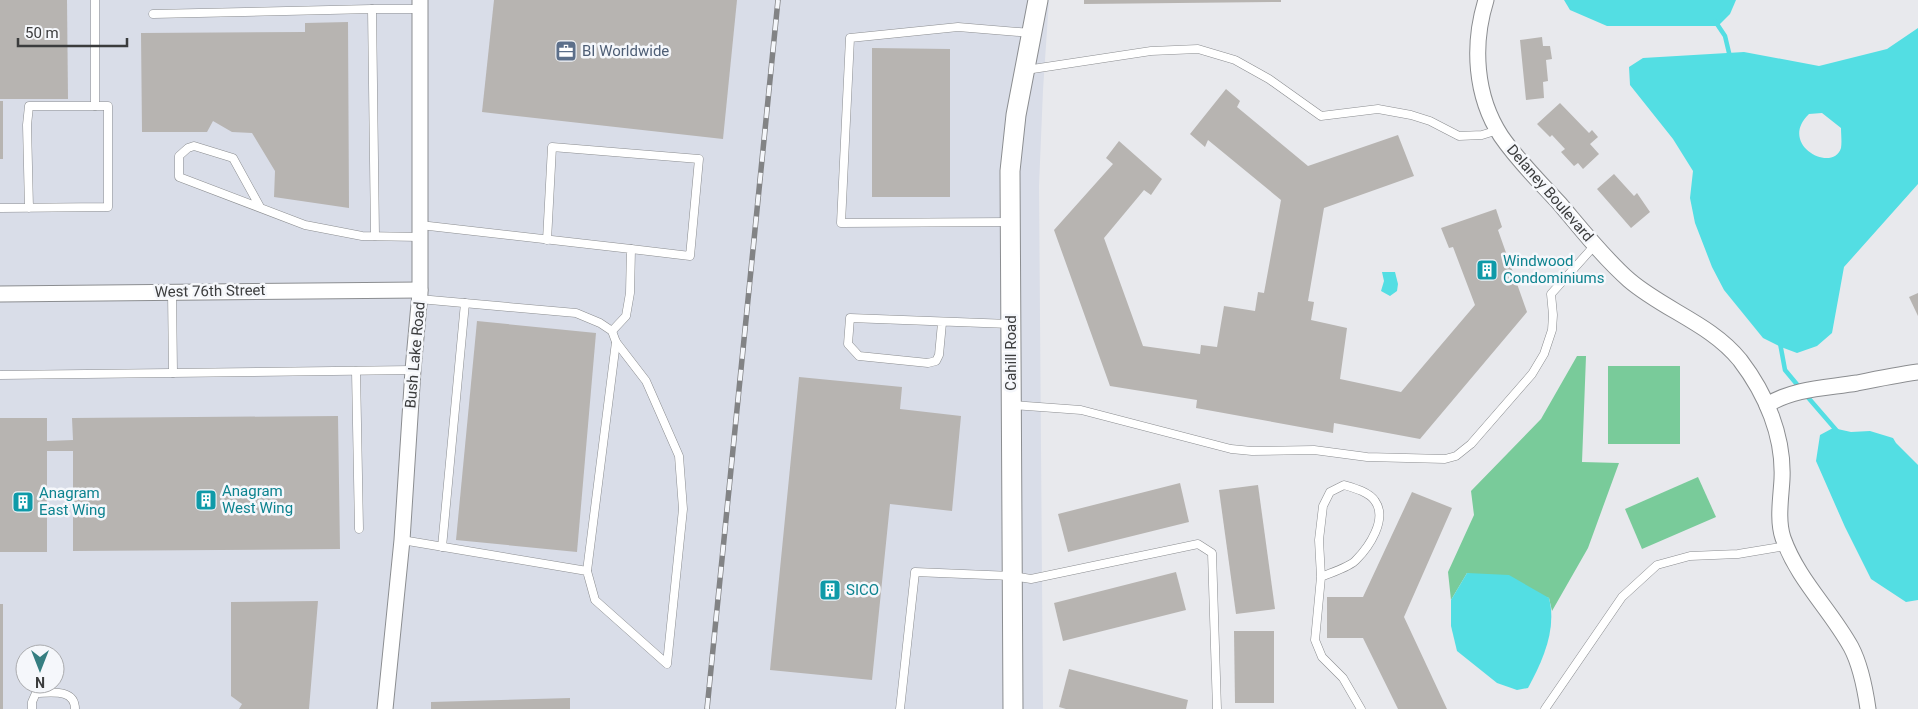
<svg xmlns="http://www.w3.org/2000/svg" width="1918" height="709" viewBox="0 0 1918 709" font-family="Roboto,sans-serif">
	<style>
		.built { fill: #d9dde8; fill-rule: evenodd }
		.green { fill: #79cb9a }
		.water { fill: #53dee3; fill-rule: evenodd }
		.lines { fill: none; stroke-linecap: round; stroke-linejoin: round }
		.stream { stroke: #53dee3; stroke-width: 4.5 }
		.building { fill: #b7b4b1 }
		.service-casing { stroke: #8b8d90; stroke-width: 9 }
		.minor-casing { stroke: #8b8d90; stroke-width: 17 }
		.tertiary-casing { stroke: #8b8d90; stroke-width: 21 }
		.service { stroke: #fff; stroke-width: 8 }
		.minor { stroke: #fff; stroke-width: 15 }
		.tertiary { stroke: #fff; stroke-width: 19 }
		.rail-casing { stroke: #828385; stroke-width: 5.5 }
		.rail { stroke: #f5f7fb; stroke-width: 4; stroke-dasharray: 11; stroke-linecap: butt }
		.labels { text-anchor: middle; stroke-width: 5; stroke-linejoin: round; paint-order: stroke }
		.service-label { font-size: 15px; fill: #4e5e75; stroke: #f5f7fb; text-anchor: start }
		.street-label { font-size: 15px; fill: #3b3c3d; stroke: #f5f7fb }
		.culture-label { font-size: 15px; fill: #0d838f; stroke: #f5f7fb; text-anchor: start }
	</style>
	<rect width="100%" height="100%" fill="#e8e9ed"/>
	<path class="built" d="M0 0H1049L1043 90 1039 186 1043 709H0ZM25 654H55V684H25Z"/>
	<g class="green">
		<polygon points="1577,356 1586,356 1582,462 1619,463 1588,548 1552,611 1549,598 1467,573 1451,600 1448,572 1474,515 1471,491 1541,419"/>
		<rect x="1608" y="366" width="72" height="78"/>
		<polygon points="1698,477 1716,517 1642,549 1625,509"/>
	</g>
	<g class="water">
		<polygon points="1564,0 1736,0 1730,14 1718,26 1607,26 1570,10"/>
		<path d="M1918 28V184L1844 267 1832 333 1817 346 1797 353 1781 347 1763 338 1724 290 1712 267 1695 223 1690 198 1693 171 1673 139 1630 85 1629 67 1643 58 1744 52 1819 66 1887 49ZM1822 113 1841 128C1841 134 1842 142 1841 148 1833 174 1777 145 1809 114Z"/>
		<polygon points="1382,272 1395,272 1398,284 1397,291 1390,296 1381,291 1384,281"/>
		<polygon points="1833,428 1851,432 1870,431 1893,438 1896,443 1918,465 1918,600 1906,602 1871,579 1845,527 1816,461 1820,435"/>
		<path d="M1467 573 1509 575 1549 598C1557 629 1543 660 1528 688L1517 690 1497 683 1457 651 1451 626V600Z"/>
	</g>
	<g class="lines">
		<g class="stream">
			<polyline points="1715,21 1725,36 1730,57"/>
			<polyline points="1780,343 1785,370 1800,388"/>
			<polyline points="1805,394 1837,431"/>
		</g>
	</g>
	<g class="building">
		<polygon points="0,0 67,0 68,99 0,99"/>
		<polygon points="494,0 737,0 723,139 482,112"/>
		<polygon points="1084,0 1281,0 1281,2 1084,4"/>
		<polygon points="348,22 349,208 274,197 275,171 252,133 232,132 213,121 207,132 142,132 141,33 305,32 305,23"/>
		<polygon points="1542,37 1543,46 1550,46 1552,59 1546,60 1548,81 1543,82 1544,98 1526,100 1520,40"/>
		<polygon points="872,48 950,49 950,197 872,197"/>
		<polygon points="1226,89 1240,101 1237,107 1308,166 1398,135 1414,176 1324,208 1308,301 1314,302 1311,320 1347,328 1340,379 1401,392 1475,305 1453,247 1449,248 1441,228 1496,209 1502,227 1498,230 1527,312 1420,439 1334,423 1333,433 1196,408 1197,400 1110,386 1054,230 1113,164 1106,158 1119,141 1162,179 1151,195 1144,190 1104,238 1143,346 1200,354 1201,345 1217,347 1224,306 1255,311 1258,292 1264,293 1281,200 1208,140 1205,147 1190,134"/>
		<rect x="0" y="101" width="3" height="58"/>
		<polygon points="1560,103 1589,133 1592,130 1598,137 1590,144 1599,154 1583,169 1578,163 1574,166 1561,152 1565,149 1552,135 1550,137 1537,124"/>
		<polygon points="1614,174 1634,196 1637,193 1650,212 1631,228 1597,189"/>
		<polygon points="1918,293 1918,316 1909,297"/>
		<polygon points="477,321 596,333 577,552 456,540"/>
		<polygon points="799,377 902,387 900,409 961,416 952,511 890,504 872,680 770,670"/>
		<polygon points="338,416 340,549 73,551 73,451 47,451 47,552 0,552 0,418 47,418 47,441 73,440 72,418"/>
		<polygon points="1180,483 1189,522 1068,552 1058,514"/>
		<polygon points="1258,485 1275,609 1236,614 1219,490"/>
		<polygon points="1412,492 1452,508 1404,617 1447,709 1398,709 1363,638 1327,638 1327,597 1363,597"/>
		<polygon points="1176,572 1186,610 1063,641 1054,603"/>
		<polygon points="318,601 309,709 239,709 242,704 231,696 231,602"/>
		<rect x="0" y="604" width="3" height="105"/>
		<polygon points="1234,631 1274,631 1274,703 1235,703"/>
		<polygon points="1069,669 1188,700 1186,709 1066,709 1059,707"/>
		<polygon points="570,698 570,709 431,709 431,702"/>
	</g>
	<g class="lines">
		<g class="service-casing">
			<g id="service">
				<polyline points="95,0 95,106"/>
				<polyline points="372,9 420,9"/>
				<polyline points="153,14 372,9 375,236"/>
				<polyline points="1026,70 1151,51 1198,49 1235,60 1269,79 1321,116 1378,109 1411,115 1430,121 1459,136 1482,135 1498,130"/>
				<polyline points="260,207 233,158 194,146 188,148 179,156 179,177 305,225 362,236 420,237"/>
				<polyline points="0,208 108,207 108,106 29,106 27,125 29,208"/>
				<polyline points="1010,222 841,223 850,38 958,27 1031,33"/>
				<polyline points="420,225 631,249 630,293 626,316 612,331"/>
				<polyline points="547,240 552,147 699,159 690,256 631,249"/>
				<polyline points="172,292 173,373"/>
				<polyline points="942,323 939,355 936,361 928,363 859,356 848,344 850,318 1010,324"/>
				<polyline points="356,371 359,529"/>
				<polyline points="0,375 413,370"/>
				<polyline points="1011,405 1081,410 1231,449 1252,451 1314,450 1367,457 1445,459 1456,456 1471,444 1532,374 1544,354 1552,330 1553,315 1551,294 1595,245"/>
				<polyline points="402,540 587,571 595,600 667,664 683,509 679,456 646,381 616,342 612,331 600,323 576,313 419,299"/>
				<polyline points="442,547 465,303"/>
				<polyline points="587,571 616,342"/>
				<path d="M1321 577C1330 573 1350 567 1356 560 1369 547 1388 519 1375 501 1369 492 1354 488 1344 485L1330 492 1323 506 1319 540 1321 577 1315 640 1322 657 1343 678 1361 709"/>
				<path d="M32 709V702L36 693C50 693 75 688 75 709"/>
				<polyline points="900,709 915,572 1012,576 1031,579 1198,544 1212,553 1217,709"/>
				<polyline points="1545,709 1622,597 1657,565 1690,556 1738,554 1786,546"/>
			</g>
		</g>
		<g class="minor-casing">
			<g id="minor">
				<path d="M1486 0C1472 45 1475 96 1501 136 1518 161 1540 182 1560 204 1582 230 1604 258 1629 280 1664 310 1711 324 1740 360 1766 394 1784 436 1782 479 1781 498 1777 520 1783 538 1798 580 1830 609 1851 647 1861 666 1865 688 1868 709"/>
				<polyline points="0,294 420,290"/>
				<path d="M1767 405C1794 388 1827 388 1857 383 1877 379 1897 375 1918 372"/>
				<polyline points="385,709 402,540 413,370 420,293 420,0"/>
			</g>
		</g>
		<g class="tertiary-casing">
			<polyline id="tertiary" points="1013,709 1010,171 1016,115 1038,0"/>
		</g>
		<use href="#service" class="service"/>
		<use href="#minor" class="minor"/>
		<use href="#tertiary" class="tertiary"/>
		<g class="rail-casing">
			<polyline id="rail" points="707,709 778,0"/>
		</g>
		<use href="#rail" class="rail"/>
	</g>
	<defs>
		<g id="office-square" transform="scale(1.125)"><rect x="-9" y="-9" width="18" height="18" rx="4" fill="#5c6f8a" stroke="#f5f7fb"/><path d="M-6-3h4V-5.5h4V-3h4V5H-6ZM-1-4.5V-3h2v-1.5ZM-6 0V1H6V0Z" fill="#fff"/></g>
		<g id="building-square" transform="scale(1.125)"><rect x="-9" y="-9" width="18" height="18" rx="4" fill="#0f9aa8" stroke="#f5f7fb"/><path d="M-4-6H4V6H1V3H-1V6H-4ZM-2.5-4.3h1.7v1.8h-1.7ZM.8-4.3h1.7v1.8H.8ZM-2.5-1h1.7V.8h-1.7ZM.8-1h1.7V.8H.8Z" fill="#fff"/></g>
	</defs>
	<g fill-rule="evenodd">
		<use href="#office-square" x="566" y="51"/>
		<use href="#building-square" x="1487" y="270"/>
		<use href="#building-square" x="206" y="500"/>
		<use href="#building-square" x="23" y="502"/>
		<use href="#building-square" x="830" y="590"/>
	</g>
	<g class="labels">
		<g class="service-label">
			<text x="582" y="56">BI Worldwide</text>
		</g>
		<g class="street-label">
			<text transform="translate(1550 193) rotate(49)" y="5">Delaney Boulevard</text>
			<text transform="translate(210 291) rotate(-1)" y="5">West 76th Street</text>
			<text transform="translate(1011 353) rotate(-90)" y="5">Cahill Road</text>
			<text transform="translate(415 355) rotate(-85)" y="5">Bush Lake Road</text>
		</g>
		<g class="culture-label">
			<text x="1503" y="266">Windwood<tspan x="1503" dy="17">Condominiums</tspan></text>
			<text x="222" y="496">Anagram<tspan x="222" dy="17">West Wing</tspan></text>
			<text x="39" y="498">Anagram<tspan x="39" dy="17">East Wing</tspan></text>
			<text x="846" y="595">SICO</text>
		</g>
	</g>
	<g transform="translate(40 669) rotate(180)"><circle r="24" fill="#f5f7fb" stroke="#abacaf"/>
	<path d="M0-4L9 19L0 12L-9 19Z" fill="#357e81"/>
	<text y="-8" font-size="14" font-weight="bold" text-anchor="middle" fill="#3b3c3d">N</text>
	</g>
	<path d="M18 38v8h109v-8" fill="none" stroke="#3b3c3d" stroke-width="2.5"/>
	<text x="25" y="38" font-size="15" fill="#3b3c3d" stroke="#f5f7fb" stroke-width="4" paint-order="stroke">50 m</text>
</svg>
